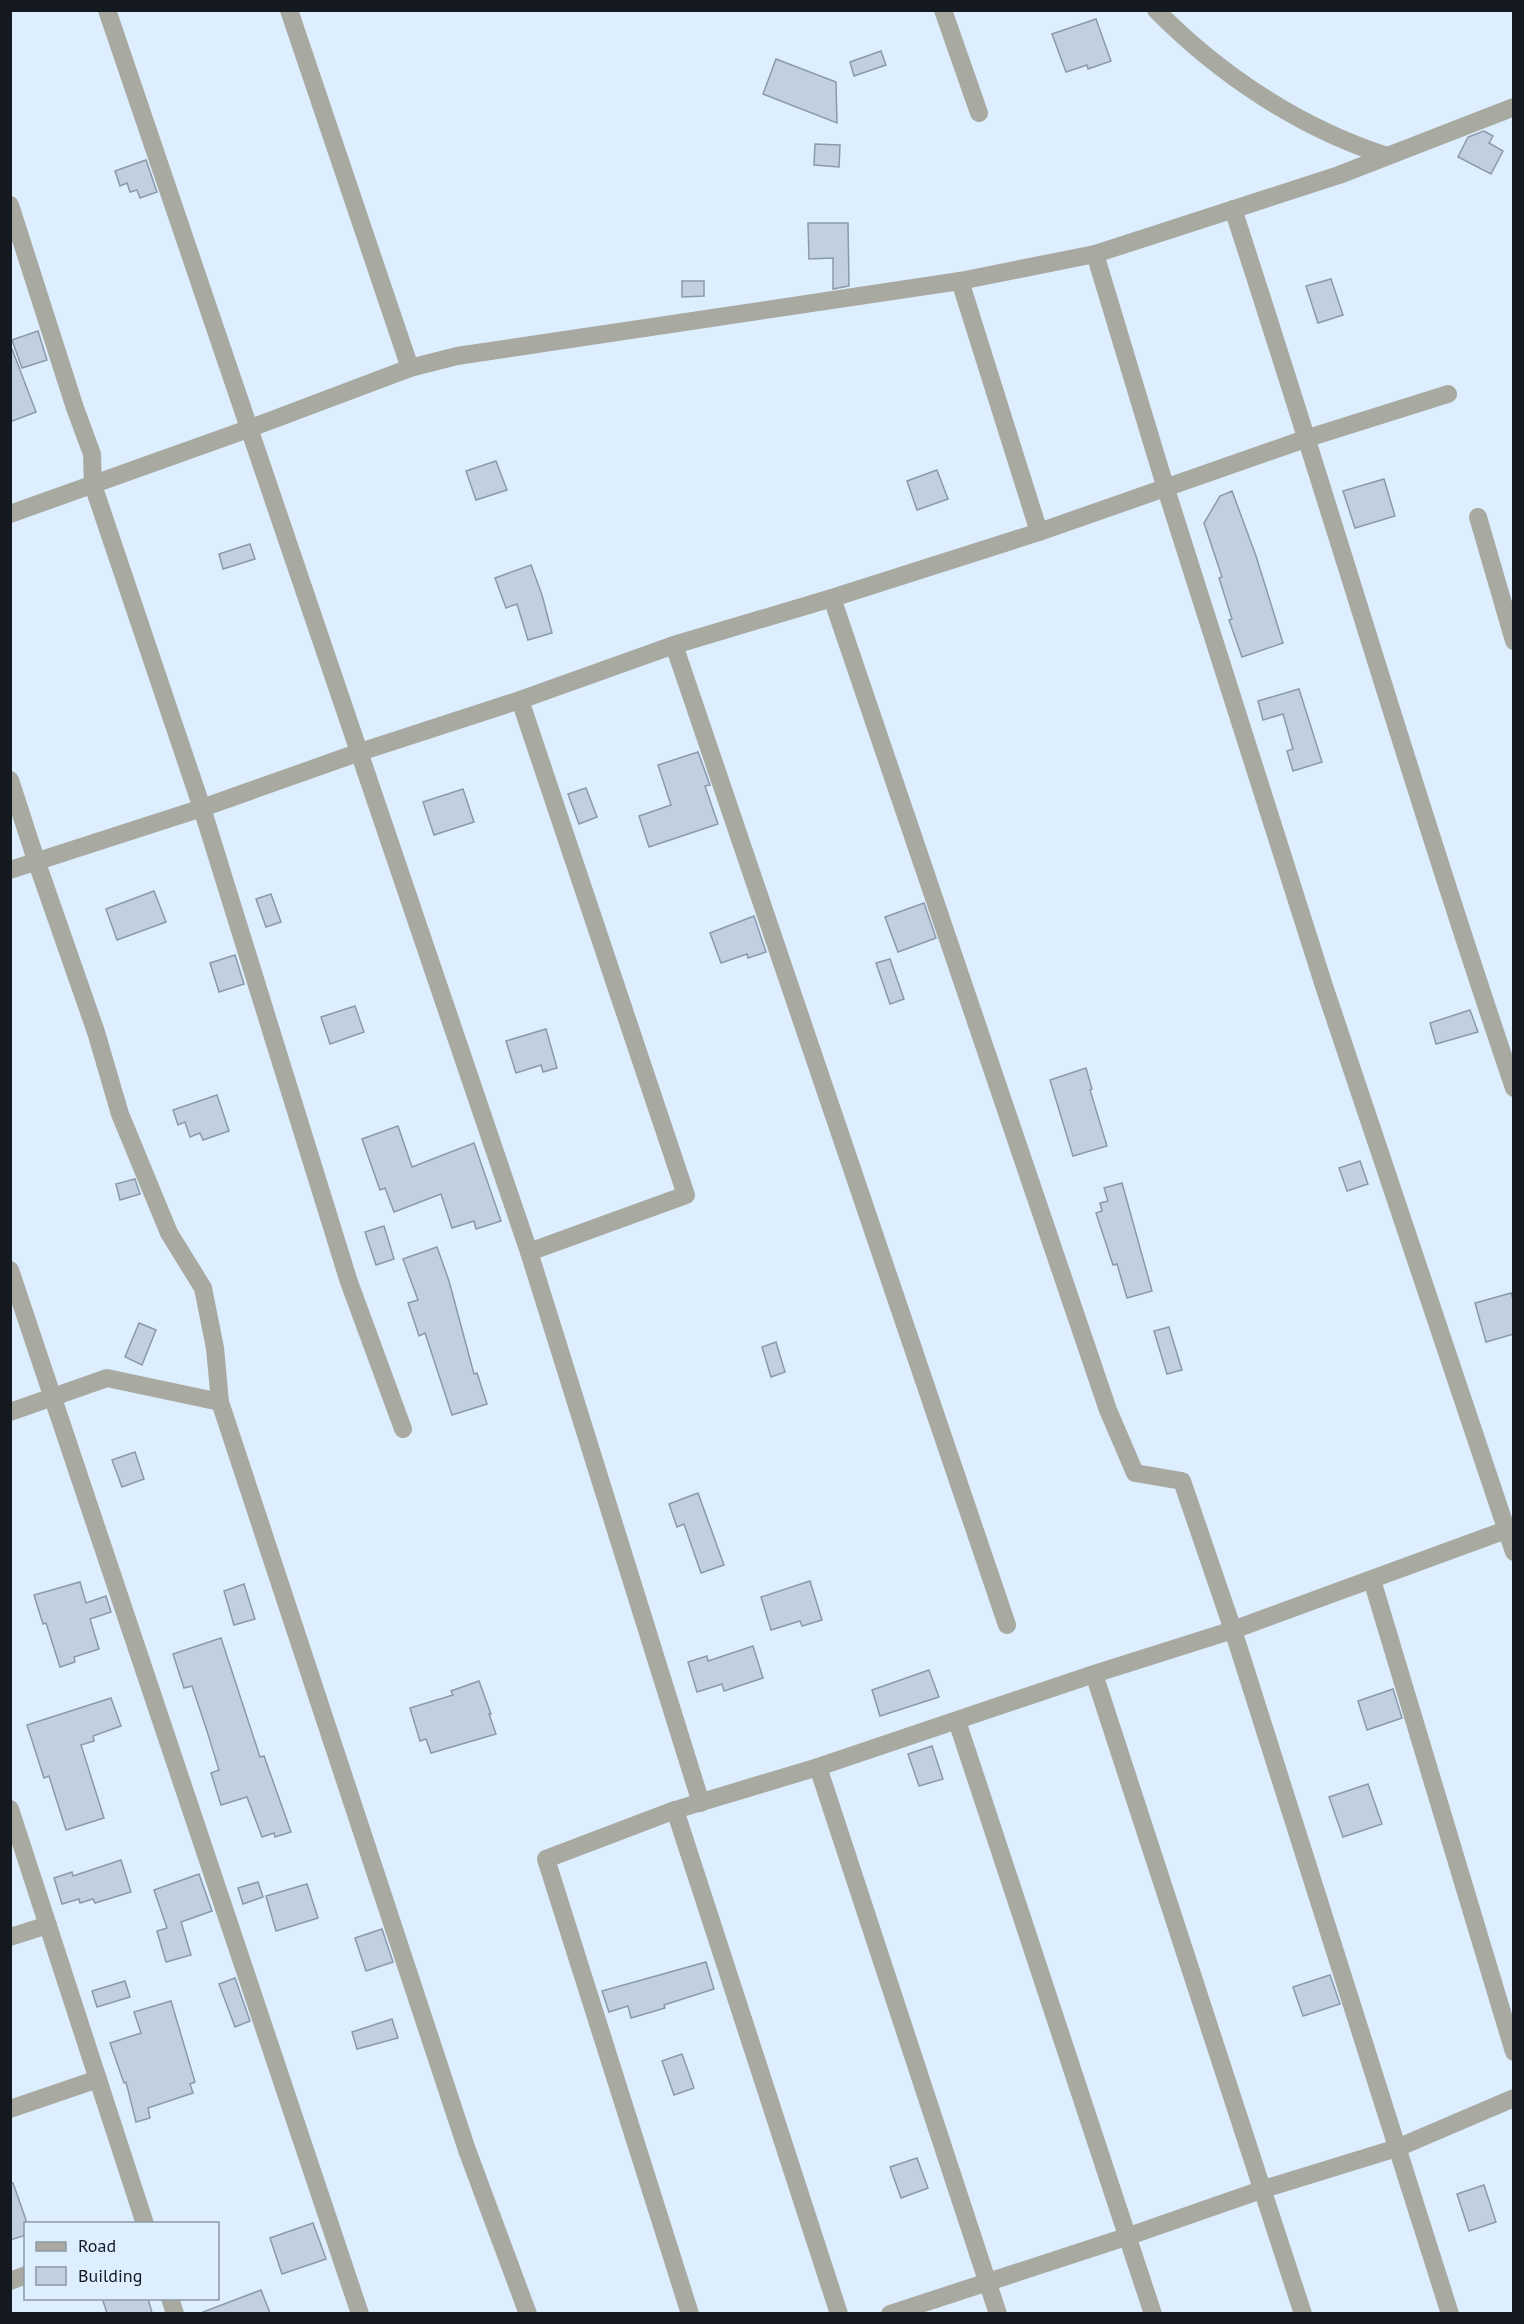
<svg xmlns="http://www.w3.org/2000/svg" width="1524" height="2324" viewBox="0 0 1524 2324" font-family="'PT Sans',sans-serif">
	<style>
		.building { fill: #c0d0e0; stroke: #8b9aaa; stroke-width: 1.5 }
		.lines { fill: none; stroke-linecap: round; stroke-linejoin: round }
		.street { stroke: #a8a9a0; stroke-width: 18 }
	</style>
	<rect width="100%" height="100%" fill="#def"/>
	<g class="building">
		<polygon points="1096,19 1111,61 1088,69 1087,65 1066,72 1052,34"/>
		<polygon points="881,51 886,65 854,76 850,62"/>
		<polygon points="776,59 836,82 837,123 763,94"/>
		<polygon points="1484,131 1493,136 1489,143 1503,151 1491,174 1458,157 1468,137"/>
		<polygon points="815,144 840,145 839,167 814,165"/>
		<polygon points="146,160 157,192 140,198 137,190 130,192 127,183 120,186 115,171"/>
		<polygon points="808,223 848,223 849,286 833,289 833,258 809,259"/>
		<polygon points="1331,279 1343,315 1318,323 1306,286"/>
		<polygon points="682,281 704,281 704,296 682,297"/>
		<polygon points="38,331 47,360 22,368 12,340"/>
		<polygon points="10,349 12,349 36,412 10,422"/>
		<polygon points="496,461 507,490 476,500 466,471"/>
		<polygon points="937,470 948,499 917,510 907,481"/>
		<polygon points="1384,479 1395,516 1355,528 1343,491"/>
		<polygon points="1232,491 1256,556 1283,643 1242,657 1229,620 1232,619 1219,578 1222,577 1204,523 1220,496"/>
		<polygon points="250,544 255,559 223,569 219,554"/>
		<polygon points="531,565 542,595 552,633 528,640 517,604 506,608 495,578"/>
		<polygon points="1299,689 1322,762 1293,771 1287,751 1293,749 1283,714 1263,720 1258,701"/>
		<polygon points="698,752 710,785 705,786 718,824 649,847 639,816 671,805 658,765"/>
		<polygon points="586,788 597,817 579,824 568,794"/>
		<polygon points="463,789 474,822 434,835 423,802"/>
		<polygon points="154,891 166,922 117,940 106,909"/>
		<polygon points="271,894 281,922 266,927 256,899"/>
		<polygon points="924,903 936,938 898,952 885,917"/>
		<polygon points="754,916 766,952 748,958 747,954 721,963 710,933"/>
		<polygon points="235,955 244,984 219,992 210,963"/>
		<polygon points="890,959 904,999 890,1004 876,963"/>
		<polygon points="355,1006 364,1032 330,1044 321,1017"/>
		<polygon points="1470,1010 1478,1032 1436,1044 1430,1023"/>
		<polygon points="546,1029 557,1068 543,1072 541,1065 516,1073 506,1041"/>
		<polygon points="1086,1068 1092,1089 1090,1090 1107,1146 1073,1156 1050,1080"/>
		<polygon points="217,1095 229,1131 203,1140 200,1133 190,1137 185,1122 178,1125 173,1110"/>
		<polygon points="398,1126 412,1167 474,1143 501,1221 476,1229 474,1221 452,1228 441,1194 394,1212 385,1188 380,1190 362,1139"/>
		<polygon points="1360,1161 1368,1184 1347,1191 1339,1168"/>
		<polygon points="135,1179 140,1194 120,1200 116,1184"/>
		<polygon points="1122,1183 1152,1291 1127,1298 1117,1264 1113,1265 1096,1213 1102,1211 1100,1203 1108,1201 1104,1188"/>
		<polygon points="384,1226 394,1259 376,1265 365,1232"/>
		<polygon points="437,1247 449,1281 474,1374 477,1373 487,1404 452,1415 425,1333 419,1336 408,1303 418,1300 403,1259"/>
		<polygon points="1511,1293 1514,1302 1514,1334 1486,1342 1475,1303"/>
		<polygon points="139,1323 156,1330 142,1365 125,1357"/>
		<polygon points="1169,1327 1182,1370 1167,1374 1154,1331"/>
		<polygon points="776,1342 785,1372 771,1377 762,1347"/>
		<polygon points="135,1452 144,1479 122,1487 112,1460"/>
		<polygon points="698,1493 724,1565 701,1573 684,1524 677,1527 669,1504"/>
		<polygon points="810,1581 822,1620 802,1626 800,1621 771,1630 761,1597"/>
		<polygon points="80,1582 86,1603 106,1596 111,1612 90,1619 99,1649 74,1657 75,1662 60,1667 46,1623 43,1624 34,1595"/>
		<polygon points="244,1584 255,1619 234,1625 224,1591"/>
		<polygon points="221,1638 260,1757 264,1756 291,1832 275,1837 274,1833 262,1837 247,1797 221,1805 211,1773 219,1770 207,1731 192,1686 184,1688 173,1654"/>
		<polygon points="753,1646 763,1678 724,1691 722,1684 697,1692 688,1662 707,1656 708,1661"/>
		<polygon points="929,1670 939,1697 880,1716 872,1690"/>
		<polygon points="479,1681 491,1714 489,1714 496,1734 431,1753 426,1739 420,1741 410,1708 453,1695 451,1691"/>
		<polygon points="1393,1689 1402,1718 1367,1730 1358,1701"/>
		<polygon points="111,1698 121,1726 93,1736 94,1741 81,1745 104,1818 66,1830 49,1776 44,1778 27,1725"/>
		<polygon points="932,1746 943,1779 919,1786 908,1754"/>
		<polygon points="1368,1784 1382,1824 1343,1837 1329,1797"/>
		<polygon points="121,1860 131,1892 95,1903 93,1899 80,1903 79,1899 62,1904 54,1878 72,1872 73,1876"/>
		<polygon points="199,1874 212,1911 181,1922 191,1955 166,1962 157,1931 167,1928 154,1890"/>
		<polygon points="258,1882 263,1897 243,1904 238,1888"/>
		<polygon points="307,1884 318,1918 276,1931 266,1896"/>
		<polygon points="382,1929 393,1962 366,1971 355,1938"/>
		<polygon points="706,1962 714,1989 664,2005 665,2008 631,2018 628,2006 609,2012 602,1991"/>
		<polygon points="1330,1975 1340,2004 1303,2016 1293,1987"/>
		<polygon points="235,1978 250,2021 235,2027 219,1984"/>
		<polygon points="125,1981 130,1997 97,2007 92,1991"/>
		<polygon points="171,2001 195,2082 190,2084 193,2093 148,2108 150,2118 136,2122 126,2082 124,2083 110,2043 141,2033 134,2012"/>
		<polygon points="392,2019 398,2038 357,2049 352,2032"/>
		<polygon points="682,2054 694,2088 674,2095 662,2061"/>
		<polygon points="917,2158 928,2188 901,2198 890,2167"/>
		<polygon points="13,2183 26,2220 26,2235 10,2240 10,2184"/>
		<polygon points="1484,2185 1496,2222 1469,2231 1457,2194"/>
		<polygon points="313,2223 326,2259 282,2274 270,2238"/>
		<polygon points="261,2290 270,2313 203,2313 203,2312"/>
		<polygon points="102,2298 148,2298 152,2313 107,2313"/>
	</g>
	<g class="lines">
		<g class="street">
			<polyline points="107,10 529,1252 701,1803"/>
			<polyline points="289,10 410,368"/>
			<polyline points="943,10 979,113"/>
			<path d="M1156 10C1220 75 1300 128 1387 156"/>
			<polyline points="10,205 75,408 92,454 93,485 202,808 349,1282 403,1429"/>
			<path d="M1233 209C1329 502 1415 797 1514 1088"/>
			<polyline points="1095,254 1166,489 1324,986 1514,1552"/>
			<polyline points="960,281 1039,532"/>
			<polyline points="10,514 248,429 410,368 457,356 960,281 1095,254 1339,175 1514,107"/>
			<polyline points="1478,517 1514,641"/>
			<polyline points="832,598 1108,1410 1135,1473 1182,1481 1233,1630 1450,2314"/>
			<polyline points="674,645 1007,1625"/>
			<polyline points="520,700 686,1195 529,1252"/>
			<polyline points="10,780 36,860 96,1032 120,1114 169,1233 203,1288 215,1348 220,1402 467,2150 528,2314"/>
			<polyline points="10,870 202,808 360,752 520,700 674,645 832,598 1039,532 1308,438 1448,394"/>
			<polyline points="10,1270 360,2314"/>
			<polyline points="10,1412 107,1378 220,1402"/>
			<polyline points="1372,1580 1514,2052"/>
			<polyline points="1094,1674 1303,2314"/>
			<polyline points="957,1721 1153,2314"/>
			<polyline points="818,1767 998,2314"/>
			<polyline points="10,1809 145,2224"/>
			<polyline points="675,1810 839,2314"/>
			<polyline points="10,1937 48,1925"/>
			<polyline points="10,2109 98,2079"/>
			<polyline points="10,2281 26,2275"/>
			<polyline points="170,2298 175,2314"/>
			<polyline points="690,2314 546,1859 675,1810 818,1767 1094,1674 1233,1630 1514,1527"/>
			<polyline points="890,2314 1129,2236 1264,2189 1397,2148 1514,2098"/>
		</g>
	</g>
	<rect width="1524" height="2324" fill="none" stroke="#13191f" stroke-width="24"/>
	<rect x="24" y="2222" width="195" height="78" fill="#ddeeff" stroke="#8c99a5" stroke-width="1.5"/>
	<rect x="36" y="2242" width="30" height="9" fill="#a8a9a0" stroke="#8c99a5" stroke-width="1.5"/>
	<text x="78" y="2252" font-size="18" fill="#13191f">Road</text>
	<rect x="36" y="2267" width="30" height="18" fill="#c0d0e0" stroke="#8c99a5" stroke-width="1.5"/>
	<text x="78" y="2282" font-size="18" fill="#13191f">Building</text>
</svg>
